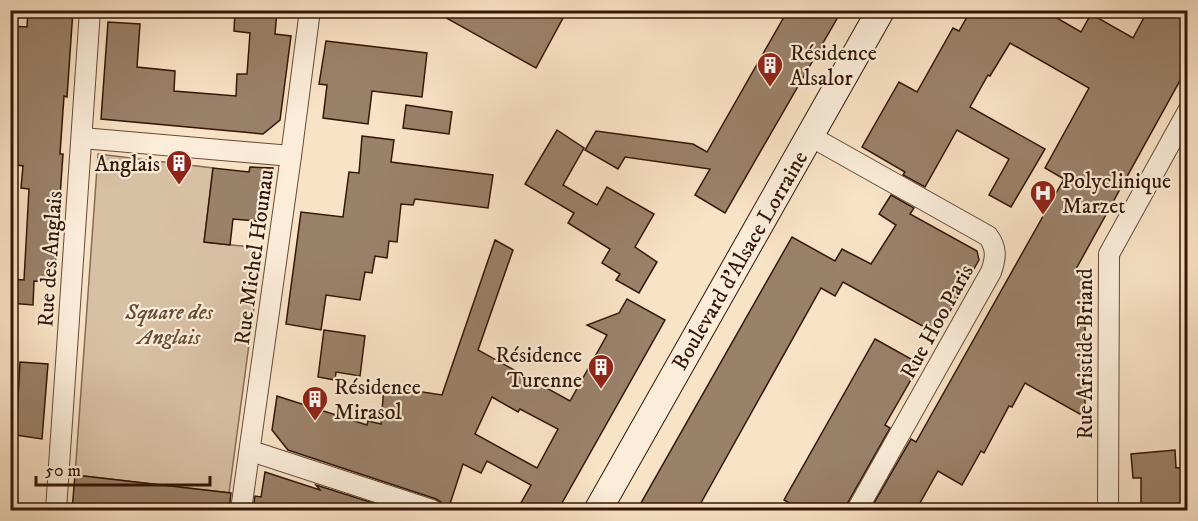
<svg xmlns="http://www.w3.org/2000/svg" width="1198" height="521" viewBox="0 0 1198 521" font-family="'IM FELL DW Pica',serif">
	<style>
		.green { fill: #d8c0a5; stroke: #866b56; stroke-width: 1.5 }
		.building { fill: #9a816a; stroke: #341606; stroke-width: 1.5; fill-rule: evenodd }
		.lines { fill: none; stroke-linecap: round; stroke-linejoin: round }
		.street-casing { stroke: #654936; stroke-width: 22 }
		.secondary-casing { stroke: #341606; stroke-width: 29 }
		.street { stroke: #fbedda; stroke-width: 20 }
		.secondary { stroke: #fbedda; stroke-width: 27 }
		.labels { text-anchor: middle; stroke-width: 4.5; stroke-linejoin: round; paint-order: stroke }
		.poi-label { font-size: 22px; fill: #341606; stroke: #fbedda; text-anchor: start }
		.street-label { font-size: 22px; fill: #341606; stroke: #fbedda }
		.park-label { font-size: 22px; font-style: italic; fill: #654936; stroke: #fbedda }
	</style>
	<rect width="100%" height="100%" fill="#f9e3c6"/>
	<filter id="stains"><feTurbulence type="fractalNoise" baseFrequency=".00333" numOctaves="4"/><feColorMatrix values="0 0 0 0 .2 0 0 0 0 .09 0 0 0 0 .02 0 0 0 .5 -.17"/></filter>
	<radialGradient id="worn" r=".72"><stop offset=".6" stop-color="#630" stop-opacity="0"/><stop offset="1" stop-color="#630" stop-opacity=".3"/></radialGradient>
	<polygon class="green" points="98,154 213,168 204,242 262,248 229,493 75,475"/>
	<g class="building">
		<polygon points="28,10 73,10 67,97 64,96 60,154 63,154 54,282 34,281 33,305 10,303 10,279 24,280 29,189 21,188 23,166 11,164 12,127 10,127 10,26 27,27"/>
		<polygon points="235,10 277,10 275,34 291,36 280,120 263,134 101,119 108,22 140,24 137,67 175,71 174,91 236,96 237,74 247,74 250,33 234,31"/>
		<polygon points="432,10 549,10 563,18 536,68"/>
		<polygon points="788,10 842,10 725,213 695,195 710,169 625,157 618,169 585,150 596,131 693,144 707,152"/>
		<polygon points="971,10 1043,10 1081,32 1091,14 1133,38 1148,10 1188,10 1188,66 1076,269 1085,274 1085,417 1025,383 1012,407 1009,406 984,453 981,451 962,485 938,471 916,510 870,510 911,439 916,442 1064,179 1045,168 1089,88 1010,43 990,76 988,75 970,107 1045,149 1011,207 989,195 1009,159 957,130 925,187 903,175 905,172 862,147 899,82 917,92 953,28 959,31"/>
		<polygon points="326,41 427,53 422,97 372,91 368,124 323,118 327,85 319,84"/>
		<polygon points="406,105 452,112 449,134 403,128"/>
		<polygon points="557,130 584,148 563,185 597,205 607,187 654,214 635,247 657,262 639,293 616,280 620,274 602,263 610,249 568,223 574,213 525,184"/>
		<polygon points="362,136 394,140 391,162 493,175 488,208 415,199 413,205 401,204 397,242 389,241 387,258 375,256 372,273 365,272 360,300 326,295 321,330 286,324 301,212 343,217 349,172 359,173"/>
		<polygon points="250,167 273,168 266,222 233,219 230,245 204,242 213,168 249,172"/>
		<polygon points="891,195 914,208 910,214 977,251 979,260 937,334 843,282 835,296 821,288 697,510 637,510 792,237 835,261 842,249 871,264 896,225 879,214"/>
		<path d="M495 240 513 250 478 350 570 401 607 335 587 325 619 313 627 299 665 320 558 510H517L531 485 487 461 481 473 463 464 448 510H444L441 502 436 499 288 450 272 430 277 396 367 425 368 421 381 424 384 386 442 395ZM492 397 518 412 520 409 558 429 537 468 475 434Z"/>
		<polygon points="324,330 365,336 360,376 336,372 335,380 318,377"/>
		<polygon points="875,339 920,364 885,425 890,428 847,504 845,510 801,510 784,500"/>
		<polygon points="20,362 48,364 42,439 16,435"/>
		<polygon points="1175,450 1176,468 1188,467 1188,510 1141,510 1141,478 1133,478 1131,454"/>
		<polygon points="265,472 320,490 316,485 395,510 253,510 255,496 261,497"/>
		<polygon points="75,475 231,493 229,510 72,510"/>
	</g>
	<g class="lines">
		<g class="street-casing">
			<g id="street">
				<path d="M810 136 988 236C997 248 996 258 991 272L857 510"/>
				<polyline points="82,138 291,156"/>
				<polyline points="251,451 432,510"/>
				<polyline points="56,510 90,10"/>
				<polyline points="241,510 291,156 310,10"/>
				<polyline points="1108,510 1109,254 1188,111"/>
			</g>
		</g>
		<g class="secondary-casing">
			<polyline id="secondary" points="598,510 881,10"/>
		</g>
		<use href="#street" class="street"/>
		<use href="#secondary" class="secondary"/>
	</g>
	<defs>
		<g id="building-pin" transform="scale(1.35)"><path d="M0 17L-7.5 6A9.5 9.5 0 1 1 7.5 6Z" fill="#8f2418" stroke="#fbedda"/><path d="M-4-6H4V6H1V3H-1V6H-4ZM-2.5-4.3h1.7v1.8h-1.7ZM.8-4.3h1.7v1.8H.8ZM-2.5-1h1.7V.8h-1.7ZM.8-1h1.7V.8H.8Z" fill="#fff"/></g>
		<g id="hospital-pin" transform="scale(1.35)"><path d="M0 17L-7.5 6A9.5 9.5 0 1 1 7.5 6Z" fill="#8f2418" stroke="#fbedda"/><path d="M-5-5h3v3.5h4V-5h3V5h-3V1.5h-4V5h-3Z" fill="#fff"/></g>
	</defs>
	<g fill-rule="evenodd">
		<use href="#building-pin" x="770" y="65"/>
		<use href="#building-pin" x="179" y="163"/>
		<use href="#hospital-pin" x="1043" y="193"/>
		<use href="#building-pin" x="601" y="367"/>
		<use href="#building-pin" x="315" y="399"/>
	</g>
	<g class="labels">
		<g class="poi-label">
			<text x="790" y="60">Résidence<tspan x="790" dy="25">Alsalor</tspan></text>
			<text x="160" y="171" text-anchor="end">Anglais</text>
			<text x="1062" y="188">Polyclinique<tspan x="1062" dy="25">Marzet</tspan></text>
			<text x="582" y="362" text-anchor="end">Résidence<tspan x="582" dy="25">Turenne</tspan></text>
			<text x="334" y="394">Résidence<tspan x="334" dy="25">Mirasol</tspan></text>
		</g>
		<g class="street-label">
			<text transform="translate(253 257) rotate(-82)" y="8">Rue Michel Hounau</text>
			<text transform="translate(49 259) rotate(-86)" y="8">Rue des Anglais</text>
			<text transform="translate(739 260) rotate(-60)" y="8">Boulevard d'Alsace Lorraine</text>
			<text transform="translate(936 321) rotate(-61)" y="8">Rue Hoo Paris</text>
			<text transform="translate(1084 354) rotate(-90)" y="8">Rue Aristide Briand</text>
		</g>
		<g class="park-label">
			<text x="169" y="319">Square des<tspan x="169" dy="25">Anglais</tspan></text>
		</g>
	</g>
	<rect width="1198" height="521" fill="none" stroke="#f9e3c6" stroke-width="36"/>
	<rect x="12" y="12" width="1174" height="497" fill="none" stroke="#341606" stroke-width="3"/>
	<rect x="18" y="18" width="1162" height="485" fill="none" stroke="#341606" stroke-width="1.5"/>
	<path d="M36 476v9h174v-9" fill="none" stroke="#341606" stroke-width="3"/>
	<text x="45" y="476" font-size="18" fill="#341606" stroke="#fbedda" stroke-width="4.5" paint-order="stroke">50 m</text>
	<rect width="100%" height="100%" filter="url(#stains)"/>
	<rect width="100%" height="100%" fill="url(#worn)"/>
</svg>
